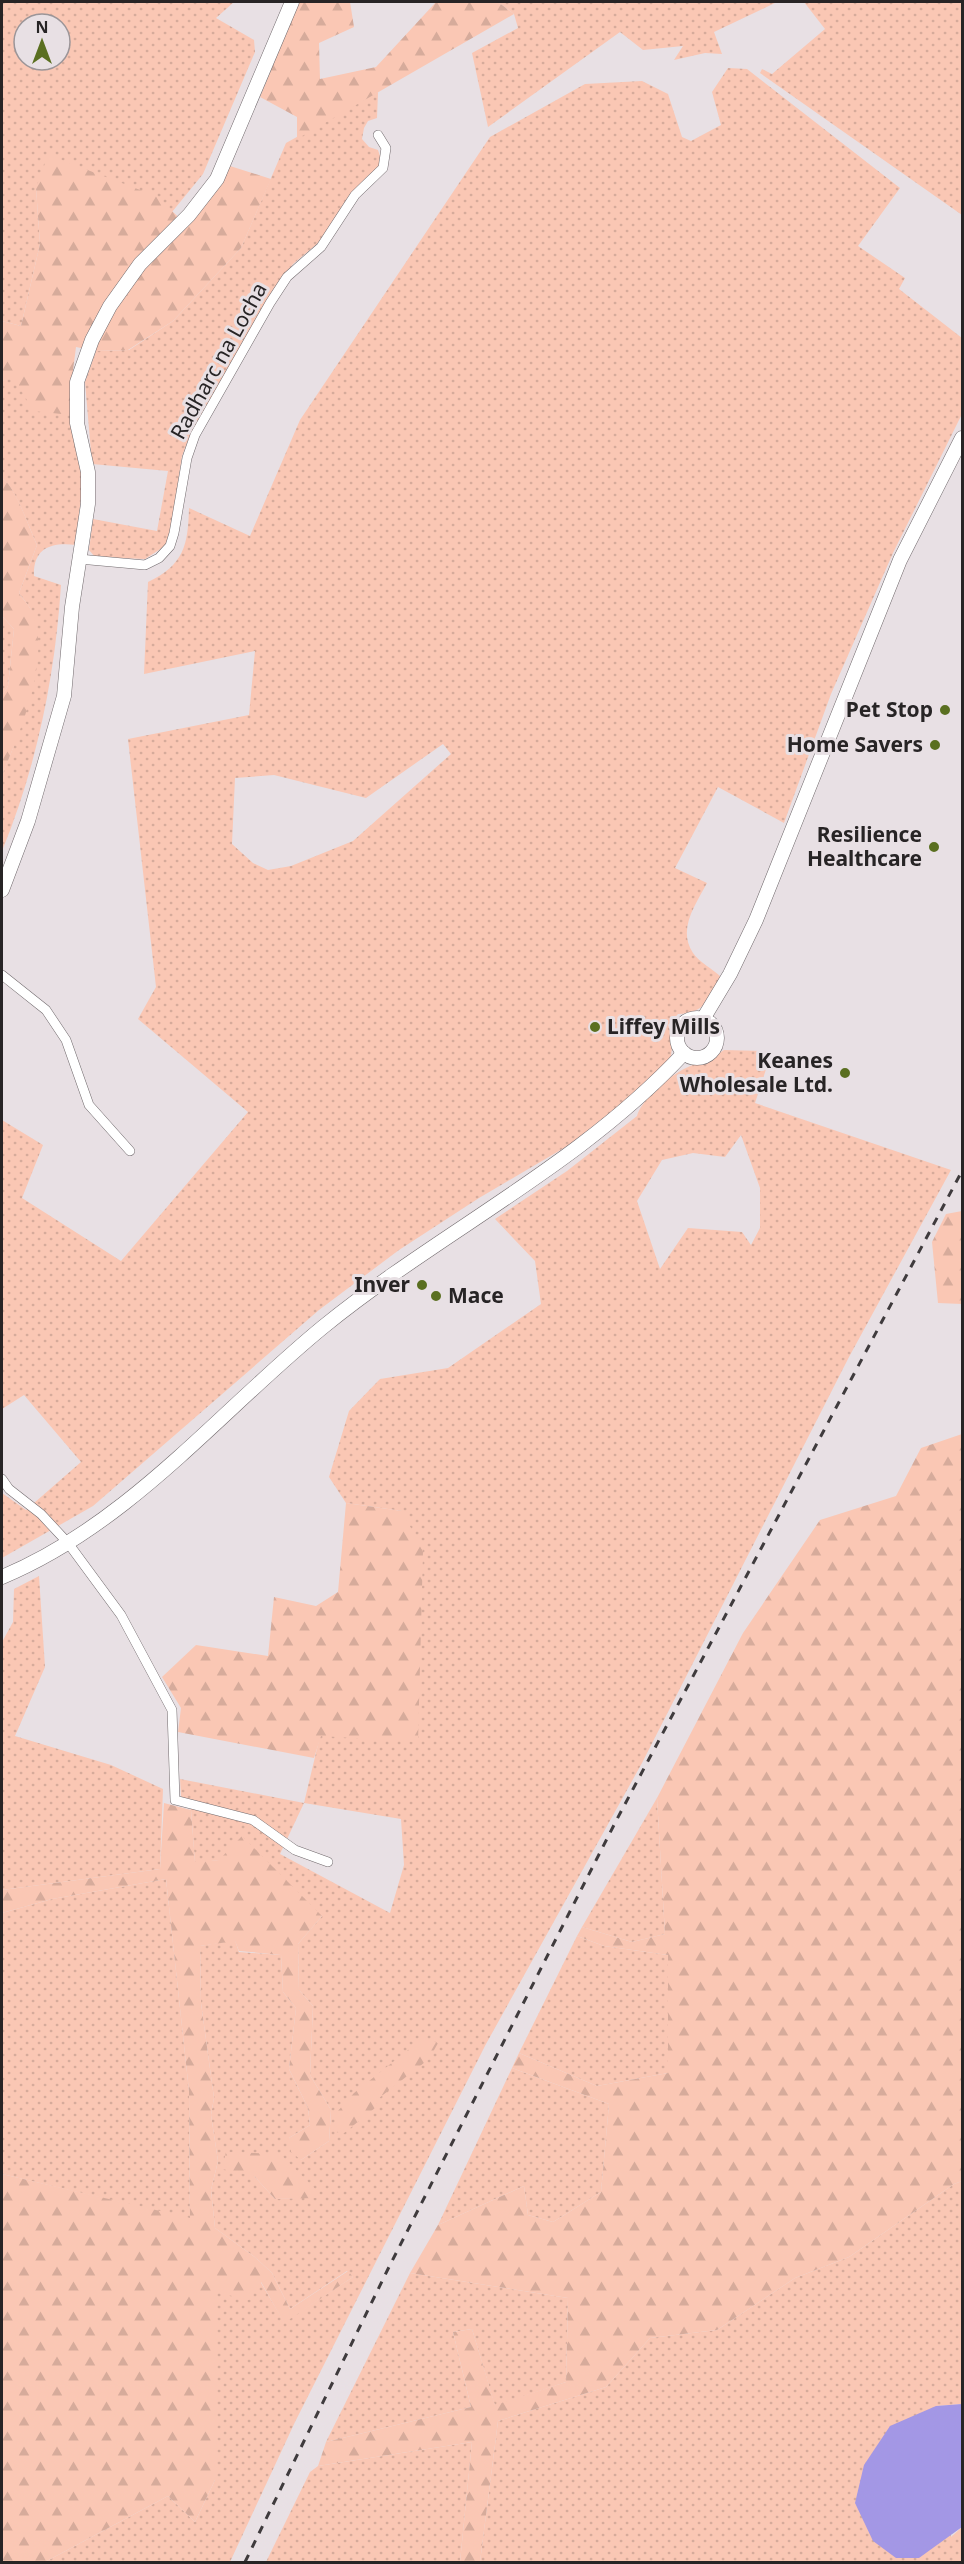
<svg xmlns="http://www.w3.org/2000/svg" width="964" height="2564" viewBox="0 0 964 2564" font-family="'Noto Sans',sans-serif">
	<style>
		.grass { fill: url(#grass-dots); fill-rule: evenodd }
		.forest { fill: url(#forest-firs) }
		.water { fill: #a397e5 }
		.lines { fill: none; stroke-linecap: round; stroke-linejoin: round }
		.street-casing { stroke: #70696c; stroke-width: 10 }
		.secondary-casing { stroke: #70696c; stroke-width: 15 }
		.street { stroke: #fff; stroke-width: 9 }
		.secondary { stroke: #fff; stroke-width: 14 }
		.rail { stroke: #3f3b3d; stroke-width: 3; stroke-dasharray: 8 8; stroke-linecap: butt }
		.poi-dot { fill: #5a6f20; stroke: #e8e0e4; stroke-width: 2 }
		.labels { text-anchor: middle; stroke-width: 6; stroke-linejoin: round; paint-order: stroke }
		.street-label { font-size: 21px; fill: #272425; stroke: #e8e0e4 }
		.poi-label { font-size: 21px; font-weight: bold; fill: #272425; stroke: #e8e0e4; text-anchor: end }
	</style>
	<defs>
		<pattern id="grass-dots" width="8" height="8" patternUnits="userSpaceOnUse" patternTransform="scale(1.5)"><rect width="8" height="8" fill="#fac7b4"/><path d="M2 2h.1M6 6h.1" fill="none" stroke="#d6ab9b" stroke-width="1.8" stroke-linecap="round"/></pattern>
		<pattern id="forest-firs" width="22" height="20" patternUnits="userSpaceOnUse" patternTransform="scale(1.5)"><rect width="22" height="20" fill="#fac7b4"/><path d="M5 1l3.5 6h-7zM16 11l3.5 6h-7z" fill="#d6ab9b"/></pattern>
	</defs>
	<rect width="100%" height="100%" fill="#e8e0e4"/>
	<g class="grass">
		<path d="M2 2H234L216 18 254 40 255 52 203 174 172 212 155 196 36 188 40 244 21 326 2 321ZM24 24H60V60H24Z"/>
		<polygon points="498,2 777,2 714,32 722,54 705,53 674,60 683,46 643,50 620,32 488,127 472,53 518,28 514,14"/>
		<polygon points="804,2 962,2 962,215 760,73 762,69 772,74 825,29"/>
		<path d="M728 68 747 69 900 188 858 246 905 278 899 289 962 338V414L893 553 831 694 784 823 718 787 675 868 707 883C696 904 677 929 693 953 699 962 713 969 721 977 709 998 706 1013 678 1014L668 1025 673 1038 671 1056 656 1075 625 1101 569 1145 479 1198 399 1250 319 1310 93 1506 2 1558V1493L26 1510 81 1462 24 1395 2 1409V1120L43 1145 22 1198 121 1261 248 1112 138 1019 156 987 128 739 249 715 255 651 144 674 148 582C184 565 188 545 189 508L250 536 300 420 490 137 585 84 642 81 668 94 682 137 691 141 721 125 712 92ZM443 744 451 754 353 841 291 866 268 870 253 863 232 844 235 778 274 775 366 798Z"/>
		<polygon points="378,92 377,118 368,121 364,128 362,139 369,147 378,150 381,159 379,167 344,203 335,222 317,244 293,264 274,289 191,433 182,456 170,534 165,546 145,559 95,557 89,550 93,519 157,531 168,471 92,464 85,382 96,351 129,350 173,321 241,248 286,143"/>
		<path d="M14 376 71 415 83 478 76 545C51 542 33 548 34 576L61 585C55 677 37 765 2 851V775L13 748 37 631 30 608 19 593 37 545C29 528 16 488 2 478V381Z"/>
		<polygon points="2,616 14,629 8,686 2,696"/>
		<path d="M724 1050 766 1051 771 1054 755 1103 951 1170 849 1357 642 1763 486 2044 295 2422 230 2562H45L168 2496 195 2522 215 2480V2292L260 2281 284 2322 353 2277 347 2271 290 2309 272 2273 256 2258 215 2228 211 2190 218 2161 211 2115 214 2098 201 2003 200 1946 235 1940 239 1952 281 1955 283 1992 296 2008 289 2069 308 2108 310 2125 289 2138 301 2160 329 2141 331 2110 310 2075 313 2006 299 1990 298 1944 322 1916 219 1860 195 1863 191 1810 181 1796 180 1779 304 1803 320 1736 402 1511 346 1503 329 1477 349 1411 380 1379 448 1368 541 1304 535 1261 495 1219 567 1171 637 1116C641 1100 670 1075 686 1068 699 1062 712 1059 724 1050ZM741 1135 760 1188V1228L751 1245 742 1232 688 1228 660 1269 637 1201 662 1160 693 1153 725 1157ZM304 1803 401 1819 404 1865 390 1913 280 1854ZM254 2176 316 2197 275 2199Z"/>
		<polygon points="39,1576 45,1667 15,1736 111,1765 163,1789 160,1869 2,1890 2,1642 13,1622 14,1589"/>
		<polygon points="657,1798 665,1934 632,1942 582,1927"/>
		<polygon points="166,1879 189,2091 190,2219 2,2174 2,1913 52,1899"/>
		<polygon points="577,1936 604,1946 668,1955 668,2073 597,2086 519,2053"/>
		<polygon points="512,2068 609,2104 601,2192 553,2222 528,2215 524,2186 438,2225"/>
		<polygon points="962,2181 962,2404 936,2406 951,2537 962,2527 962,2562 480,2562 498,2421 606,2387 650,2338 717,2330 795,2278 849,2257 954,2184"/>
		<polygon points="410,2273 568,2298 566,2382 495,2406 472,2329 453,2332 471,2407 326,2442"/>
		<polygon points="472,2442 460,2562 266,2562 310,2472 318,2466"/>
	</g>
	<g class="forest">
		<polygon points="292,2 350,2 354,27 319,43 320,79 376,67 436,2 498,2 514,14 297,139 297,117 260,97 297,6"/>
		<polygon points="48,155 156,196 188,226 212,196 230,166 271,179 241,248 173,321 128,350 96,351 76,347 71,386 71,415 33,411 14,377 2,381 2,321 21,326 40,244 36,188"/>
		<path d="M2 478C16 487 29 528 37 545L19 593C22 598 27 603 30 608 54 653 20 733 2 775V696L8 686 14 629 2 616Z"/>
		<polygon points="962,1211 962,1304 938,1303 932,1242 946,1214"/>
		<polygon points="962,1434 962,2181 954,2184 849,2257 795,2278 717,2330 650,2338 606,2387 498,2421 480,2562 460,2562 472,2442 318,2466 326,2442 471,2407 453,2332 472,2329 495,2405 566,2382 568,2298 410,2273 438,2225 524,2186 528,2215 553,2222 601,2192 609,2104 512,2068 519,2053 597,2086 668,2073 668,1955 604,1946 577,1936 582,1927 632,1942 665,1934 657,1798 743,1633 820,1520 896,1496 921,1448"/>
		<polygon points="346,1503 402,1511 423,1551 418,1742 321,1736 314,1758 178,1732 181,1708 162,1677 196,1645 268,1656 274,1597 316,1606 338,1592"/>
		<polygon points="164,1803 191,1810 195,1862 219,1860 242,1836 322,1916 298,1944 299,1990 313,2006 310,2075 331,2110 329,2141 301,2160 291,2152 289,2138 310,2125 308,2108 289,2069 296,2008 283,1992 281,1955 239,1951 235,1941 200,1946 201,2003 214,2098 211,2115 218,2161 211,2190 215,2228 256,2258 272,2273 290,2309 348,2271 353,2277 284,2323 261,2282 249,2300 215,2292 215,2480 195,2522 168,2496 45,2562 2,2562 2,2174 190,2218 189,2091 166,1879 52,1899 2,1913 2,1890 160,1869"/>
		<polygon points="423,2038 438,2043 429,2059 379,2098 375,2108 344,2133 334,2132 337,2112 354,2093"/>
		<polygon points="226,2152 280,2154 316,2190 316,2198 275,2199 254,2176 222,2169"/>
	</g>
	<polygon class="water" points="962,2404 962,2527 919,2558 896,2558 873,2541 855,2503 864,2465 890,2426 936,2406"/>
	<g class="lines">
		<g class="street-casing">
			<g id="street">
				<polyline points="79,559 145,565 159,558 170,546 174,533 187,458 195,435 270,303 287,277 321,247 355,195 383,168 386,148 378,135"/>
				<polyline points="2,975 46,1010 66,1040 89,1105 130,1151"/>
				<polyline points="2,1479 9,1489 41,1514 68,1543 121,1615 172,1710 175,1800 253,1820 295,1850 328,1862"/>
			</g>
		</g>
		<g class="secondary-casing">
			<g id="secondary">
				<polyline points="2,890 28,821 64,696 72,607 88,504 88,472 77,423 77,382 92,340 110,306 140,264 189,215 217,179 292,2"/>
				<circle cx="697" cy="1038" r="20"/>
				<polyline points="703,1019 730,974 756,920 900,560 962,438"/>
				<path d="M2 1577C129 1524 218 1413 323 1327 441 1231 579 1166 684 1053"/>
			</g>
		</g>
		<use href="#street" class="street"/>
		<use href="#secondary" class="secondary"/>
		<polyline class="rail" points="245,2562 388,2269 616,1821 962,1171"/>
	</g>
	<g class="poi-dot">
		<circle cx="945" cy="710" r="6"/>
		<circle cx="935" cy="745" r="6"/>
		<circle cx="934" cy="847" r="6"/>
		<circle cx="595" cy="1027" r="6"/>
		<circle cx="845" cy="1073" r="6"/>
		<circle cx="422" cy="1285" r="6"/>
		<circle cx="436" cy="1296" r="6"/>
	</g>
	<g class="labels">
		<g class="street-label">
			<text transform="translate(219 361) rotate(-61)" y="7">Radharc na Locha</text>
		</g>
		<g class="poi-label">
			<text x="933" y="717">Pet Stop</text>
			<text x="923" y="752">Home Savers</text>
			<text x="922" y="842">Resilience<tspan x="922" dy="24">Healthcare</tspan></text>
			<text x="607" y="1034" text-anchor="start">Liffey Mills</text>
			<text x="833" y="1068">Keanes<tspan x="833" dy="24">Wholesale Ltd.</tspan></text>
			<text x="410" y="1292">Inver</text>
			<text x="448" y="1303" text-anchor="start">Mace</text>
		</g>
	</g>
	<rect width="964" height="2564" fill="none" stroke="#272425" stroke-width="6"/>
	<g transform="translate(42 42)"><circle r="28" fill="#e8e0e4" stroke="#9b9598" stroke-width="1.5"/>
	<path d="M0-4.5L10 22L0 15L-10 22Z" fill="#5a6f20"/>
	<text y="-9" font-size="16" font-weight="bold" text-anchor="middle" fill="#272425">N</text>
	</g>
</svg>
